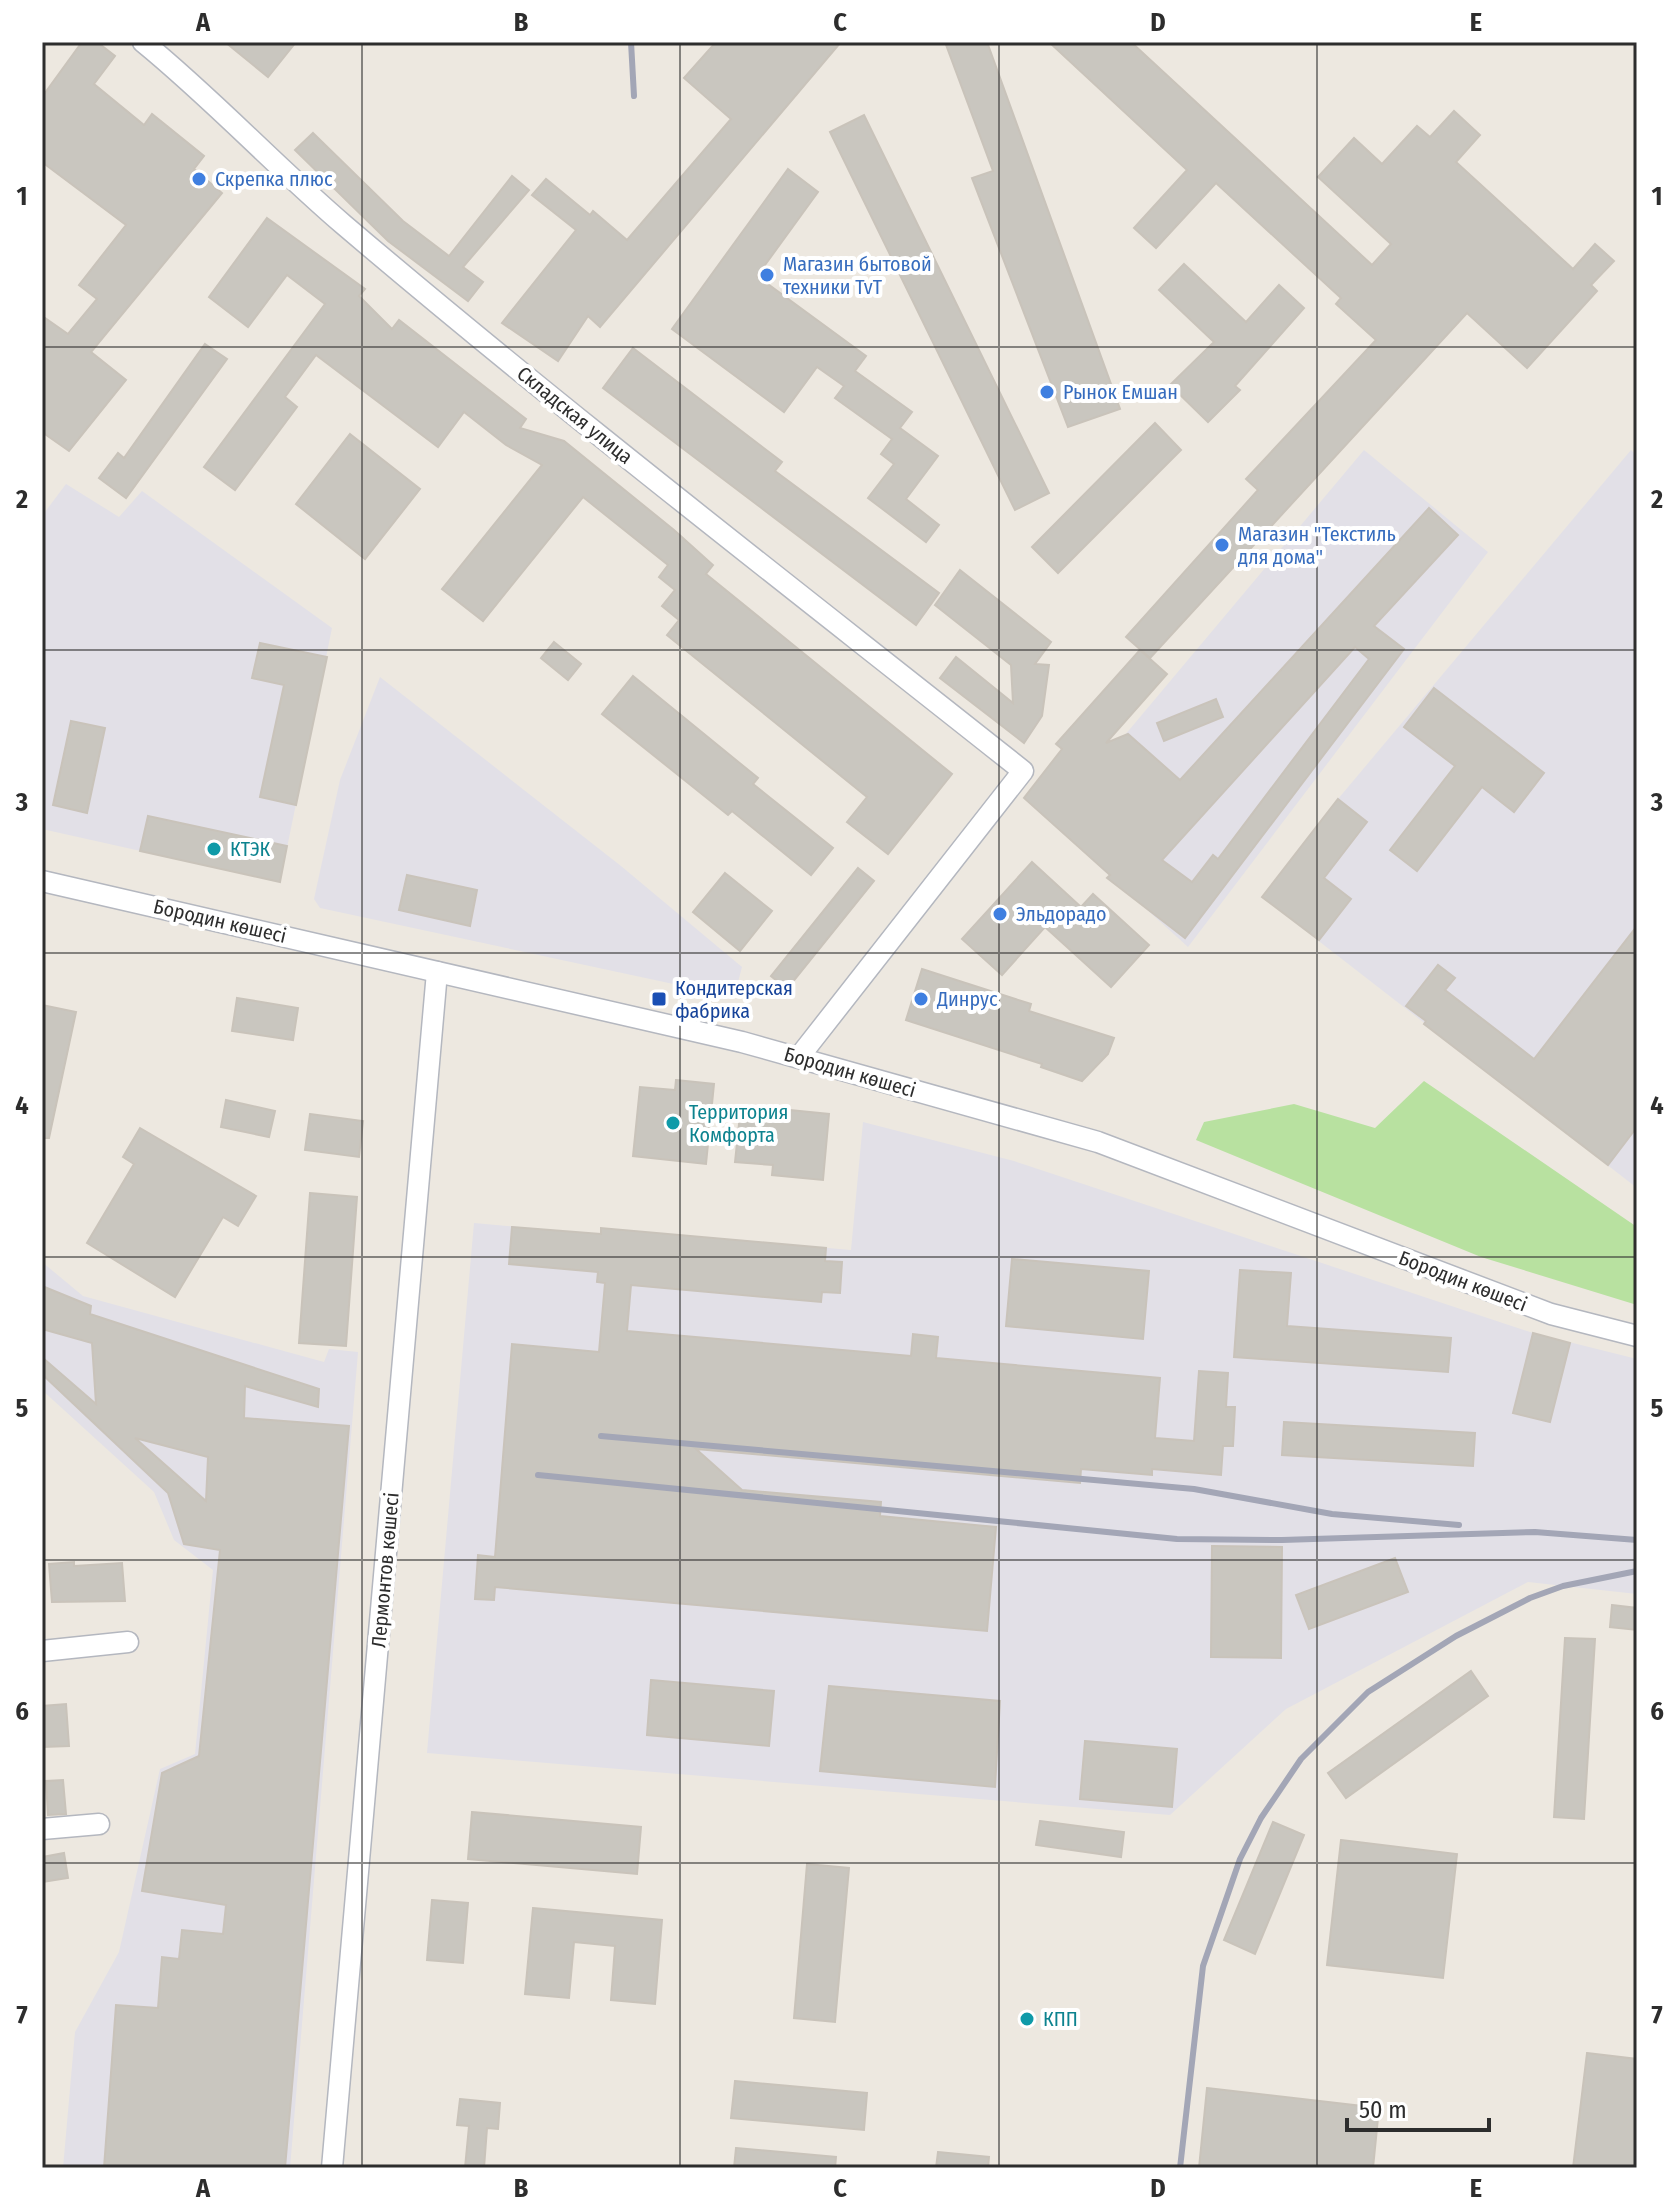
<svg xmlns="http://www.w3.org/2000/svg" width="1679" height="2210" viewBox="0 0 1679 2210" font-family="'Fira Sans Condensed',sans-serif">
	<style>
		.industrial { fill: #e2e0e7 }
		.green { fill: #b8e1a0 }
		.building { fill: #c9c6bf; stroke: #c9c3ba; stroke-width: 2; fill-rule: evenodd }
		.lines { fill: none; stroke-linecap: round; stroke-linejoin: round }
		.minor-casing { stroke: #b4b7bf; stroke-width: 23 }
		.minor { stroke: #fff; stroke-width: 20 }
		.rail { stroke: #a3a6b6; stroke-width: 6 }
		.grid { fill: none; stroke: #2d2d2d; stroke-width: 2; stroke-opacity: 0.55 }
		.shop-dot { fill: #3f7fe0; stroke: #fff; stroke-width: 3 }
		.culture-dot { fill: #0f9aa8; stroke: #fff; stroke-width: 3 }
		.transit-dot { fill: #1a4fb4; stroke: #fff; stroke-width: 3 }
		.labels { text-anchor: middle; stroke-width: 8; stroke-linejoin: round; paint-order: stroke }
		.shop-label { font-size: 20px; fill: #366cbe; stroke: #fff; text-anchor: start }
		.street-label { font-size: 20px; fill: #2d2d2d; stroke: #fff }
		.culture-label { font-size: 20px; fill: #0d838f; stroke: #fff; text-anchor: start }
		.transit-label { font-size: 20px; fill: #164399; stroke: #fff; text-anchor: start }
		.neatline { fill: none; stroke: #2d2d2d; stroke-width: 3 }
		.grid-label { font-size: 26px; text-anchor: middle; font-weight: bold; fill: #2d2d2d }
	</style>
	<rect width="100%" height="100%" fill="#ede8e0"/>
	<g class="industrial">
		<polygon points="1364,450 1488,552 1188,947 1024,798 1053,760 1083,785"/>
		<polygon points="1631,450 1637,456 1637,1188 1262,897 1338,799"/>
		<polygon points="66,484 119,517 142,491 332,628 280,882 42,829 42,516"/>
		<polygon points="380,677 621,866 742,967 734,997 320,908 314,899 340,780"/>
		<polygon points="863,1122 1014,1161 1533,1333 1637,1359 1637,1594 1528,1582 1286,1709 1170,1815 427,1753 474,1223 600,1234 601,1228 851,1250"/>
		<polygon points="42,1262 83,1296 324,1362 329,1349 358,1352 290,2168 63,2168 75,2032 119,1952 160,1769 195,1754 213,1570 174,1540 154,1492 42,1390"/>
	</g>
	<polygon class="green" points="1424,1081 1637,1227 1637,1305 1481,1257 1196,1140 1204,1122 1294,1104 1375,1128"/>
	<g class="building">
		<polygon points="82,42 97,42 115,56 94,84 144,125 152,114 204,156 194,169 222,193 91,352 126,380 69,451 42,432 42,316 68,334 97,299 79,285 126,225 42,162 42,97"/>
		<polygon points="225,42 296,42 268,77"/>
		<polygon points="716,42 841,42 600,327 588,316 558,361 502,323 576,230 532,195 546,179 590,215 593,211 627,240 731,119 684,78"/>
		<polygon points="945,42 987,42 1120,409 1068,427 972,178 993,171"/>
		<polygon points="1049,42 1131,42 1372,265 1391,244 1318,177 1354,138 1382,164 1417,126 1430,137 1454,111 1480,135 1456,162 1573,269 1595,244 1614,261 1591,285 1597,291 1527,368 1467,313 1150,658 1126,637 1258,490 1246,479 1376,340 1336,304 1341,298 1216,183 1156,248 1134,228 1187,170"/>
		<polygon points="864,115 1049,493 1015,510 830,132"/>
		<polygon points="313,133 403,221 449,256 512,176 529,190 463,267 483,282 468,301 388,241 295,150"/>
		<polygon points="788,169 818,192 757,276 866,356 855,371 912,412 900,428 938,456 906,499 939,525 926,542 868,498 894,464 881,454 892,439 835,398 844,386 817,367 784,412 672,329"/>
		<polygon points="267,218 365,289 359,296 392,329 399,320 526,419 520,428 564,441 674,530 713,565 706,574 952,774 888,854 847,822 867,797 667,635 679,620 662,606 675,590 659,577 668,565 583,497 483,621 442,589 542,465 506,445 464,412 438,447 316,355 285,397 297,407 235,490 204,467 325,304 287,275 248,327 209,297"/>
		<polygon points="1184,264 1246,322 1279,285 1304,308 1235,386 1240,390 1208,422 1170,385 1214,342 1159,290"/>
		<polygon points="205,344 227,359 126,498 99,478 118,453 124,458"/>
		<polygon points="633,348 782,462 775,471 939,593 916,625 603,388"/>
		<polygon points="1155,423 1181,450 1058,573 1032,547"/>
		<polygon points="350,434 420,489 365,559 296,504"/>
		<path d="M1429 508 1458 535 1374 626 1404 649 1185 938 1107 878 1110 875 1024 798 1062 749 1056 744 1140 650 1167 674 1106 743 1128 734 1180 780ZM1355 647 1369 659 1218 859 1213 855 1192 882 1162 860Z"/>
		<polygon points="960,570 1051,642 1035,664 1049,665 1042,716 1024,743 940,678 956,657 1013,703 1011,665 935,605"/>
		<polygon points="554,642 581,664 568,680 541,658"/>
		<polygon points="260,643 327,657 296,805 260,797 284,685 252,678"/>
		<polygon points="633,676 758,778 753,784 833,848 811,875 732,811 728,815 602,714"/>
		<polygon points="1434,688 1544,773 1514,812 1482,787 1417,871 1390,850 1455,766 1404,727"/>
		<polygon points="1216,699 1223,717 1164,741 1157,723"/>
		<polygon points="71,721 105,728 87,813 53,805"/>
		<polygon points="1338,799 1367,822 1324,878 1351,899 1319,940 1262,897"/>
		<polygon points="148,816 287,846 280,882 140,851"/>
		<polygon points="1032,862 1081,907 1093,894 1149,945 1111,987 1045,927 1002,975 962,939"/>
		<polygon points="858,868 874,881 787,989 771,976"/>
		<polygon points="725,873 772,911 740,951 693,912"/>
		<polygon points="407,875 477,890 470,926 399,910"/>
		<polygon points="1637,926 1637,1127 1608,1165 1424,1024 1426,1021 1406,1006 1438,965 1455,978 1445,990 1534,1059"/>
		<polygon points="922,969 1031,1004 1029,1011 1114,1038 1108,1054 1082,1081 1041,1067 1042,1064 906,1020"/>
		<polygon points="237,998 298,1008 293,1040 232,1031"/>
		<polygon points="42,1005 76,1012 49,1138 42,1138"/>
		<polygon points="676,1080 714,1084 706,1164 633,1156 640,1087 675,1090"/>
		<polygon points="226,1100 275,1111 269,1137 221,1127"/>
		<polygon points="741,1105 829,1114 823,1180 772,1175 773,1165 735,1162"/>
		<polygon points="310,1114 363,1121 359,1157 305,1150"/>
		<polygon points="140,1128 256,1196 238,1226 223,1217 175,1297 87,1243 134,1164 123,1157"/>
		<polygon points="310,1193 357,1197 346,1346 299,1343"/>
		<polygon points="512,1227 601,1234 601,1228 826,1248 825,1261 842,1262 840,1293 822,1292 821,1302 631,1285 627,1331 911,1356 913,1334 938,1337 936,1358 1160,1378 1155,1438 1194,1441 1199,1371 1228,1373 1226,1407 1235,1407 1233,1446 1223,1446 1221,1475 1152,1469 1152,1475 1081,1469 1080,1483 696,1449 742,1490 881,1502 880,1516 996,1527 987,1631 495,1587 494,1600 475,1599 478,1555 495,1557 512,1344 599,1352 605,1283 597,1282 598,1272 509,1264"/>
		<polygon points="1012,1259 1149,1271 1143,1339 1006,1326"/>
		<polygon points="1240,1270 1291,1273 1287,1326 1451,1338 1448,1372 1234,1357"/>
		<path d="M42 1286 91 1306 90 1314 319 1389 318 1407 245 1386 244 1418 349 1426 285 2168H104L116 2005 158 2008 162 1957 179 1959 182 1930 223 1934 226 1905 142 1891 162 1773 199 1756 220 1550 184 1544 168 1493 42 1374 43 1358 96 1404 92 1343 42 1329ZM135 1438 208 1457 206 1501Z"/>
		<polygon points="1533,1333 1570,1343 1550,1422 1513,1413"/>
		<polygon points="1284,1422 1475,1433 1473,1466 1282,1455"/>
		<polygon points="1212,1546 1282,1547 1281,1658 1211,1657"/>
		<polygon points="1395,1558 1408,1592 1309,1629 1296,1595"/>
		<polygon points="74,1562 74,1566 122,1563 125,1601 52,1602 49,1564"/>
		<polygon points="1612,1605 1637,1608 1637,1630 1610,1627"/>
		<polygon points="1565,1638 1595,1639 1584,1819 1554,1817"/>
		<polygon points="1471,1671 1488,1696 1346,1798 1328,1773"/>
		<polygon points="651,1680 774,1691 769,1746 647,1735"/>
		<polygon points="829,1686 1000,1701 995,1787 820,1771"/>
		<polygon points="66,1704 69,1746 43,1747 42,1706"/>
		<polygon points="1085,1741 1177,1749 1172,1807 1080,1799"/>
		<polygon points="63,1780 66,1814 48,1815 46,1781"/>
		<polygon points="472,1812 641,1827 637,1874 468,1859"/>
		<polygon points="1040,1821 1124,1832 1121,1857 1036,1845"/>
		<polygon points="1273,1822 1304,1835 1255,1954 1224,1940"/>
		<polygon points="1341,1840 1457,1854 1443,1978 1327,1965"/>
		<polygon points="64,1853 68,1878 42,1882 42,1857"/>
		<polygon points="807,1864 849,1868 835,2022 794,2018"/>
		<polygon points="432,1900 468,1903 463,1963 427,1960"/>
		<polygon points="533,1908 662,1920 655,2004 611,2000 615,1946 574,1942 569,1998 525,1994"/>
		<polygon points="1587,2053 1637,2059 1637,2168 1573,2168"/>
		<polygon points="735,2081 867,2093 864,2130 731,2118"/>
		<polygon points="1207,2088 1379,2108 1373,2168 1199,2168"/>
		<polygon points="460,2099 500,2103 498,2129 487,2128 484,2168 465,2168 469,2126 457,2125"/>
		<polygon points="736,2148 836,2157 835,2168 734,2168"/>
		<polygon points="938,2152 989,2157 988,2168 936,2168"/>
	</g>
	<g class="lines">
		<g class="minor-casing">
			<g id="minor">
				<path d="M143 42C213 99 275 166 344 225 565 413 795 590 1023 771L799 1057"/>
				<polyline points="42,881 742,1042 1098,1142 1551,1314 1637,1336"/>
				<polyline points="42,1651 128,1642"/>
				<polyline points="42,1829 99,1824"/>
				<polyline points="332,2168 437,972"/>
			</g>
		</g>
		<use href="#minor" class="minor"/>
		<g class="rail">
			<polyline points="631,42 634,96"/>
			<polyline points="601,1436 1194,1489 1332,1514 1459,1525"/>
			<polyline points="538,1475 1177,1539 1282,1540 1535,1532 1637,1540"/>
			<polyline points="1180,2168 1203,1966 1240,1859 1261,1818 1301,1759 1368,1692 1456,1636 1530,1598 1563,1586 1637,1571"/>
		</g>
	</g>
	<path class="grid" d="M362 42V2168M680 42V2168M999 42V2168M1317 42V2168M42 347H1637M42 650H1637M42 953H1637M42 1257H1637M42 1560H1637M42 1863H1637"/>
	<g class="shop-dot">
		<circle cx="199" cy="179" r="8"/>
		<circle cx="767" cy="275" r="8"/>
		<circle cx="1047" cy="392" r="8"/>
		<circle cx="1222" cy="545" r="8"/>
		<circle cx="1000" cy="914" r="8"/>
		<circle cx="921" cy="999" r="8"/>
	</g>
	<g class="culture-dot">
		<circle cx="214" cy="849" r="8"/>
		<circle cx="673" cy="1123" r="8"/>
		<circle cx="1027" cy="2019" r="8"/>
	</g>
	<rect class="transit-dot" x="651" y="991" width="16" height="16" rx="4"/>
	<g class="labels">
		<g class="shop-label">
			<text x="215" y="186">Скрепка плюс</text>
			<text x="783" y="271">Магазин бытовой<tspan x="783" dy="23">техники TvT</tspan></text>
			<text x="1063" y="399">Рынок Емшан</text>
			<text x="1238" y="541">Магазин "Текстиль<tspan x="1238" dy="23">для дома"</tspan></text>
			<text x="1016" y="921">Эльдорадо</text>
			<text x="937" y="1006">Динрус</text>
		</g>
		<g class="street-label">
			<text transform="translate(575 415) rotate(39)" y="7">Складская улица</text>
			<text transform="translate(220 921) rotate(13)" y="7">Бородин көшесі</text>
			<text transform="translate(850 1072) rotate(16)" y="7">Бородин көшесі</text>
			<text transform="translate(1463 1281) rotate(21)" y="7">Бородин көшесі</text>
			<text transform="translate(385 1570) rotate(-85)" y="7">Лермонтов көшесі</text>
		</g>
		<g class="culture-label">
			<text x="230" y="856">КТЭК</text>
			<text x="689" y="1119">Территория<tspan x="689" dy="23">Комфорта</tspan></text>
			<text x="1043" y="2026">КПП</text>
		</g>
		<g class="transit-label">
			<text x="675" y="995">Кондитерская<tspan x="675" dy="23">фабрика</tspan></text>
		</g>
	</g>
	<rect width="1679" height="2210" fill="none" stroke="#ffffff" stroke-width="88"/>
	<path d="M1347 2118v12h142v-12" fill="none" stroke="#2d2d2d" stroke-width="4"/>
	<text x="1359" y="2118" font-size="24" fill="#2d2d2d" stroke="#ffffff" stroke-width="6" paint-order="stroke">50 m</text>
	<rect x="44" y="44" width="1591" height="2122" class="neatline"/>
	<g class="grid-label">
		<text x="203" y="31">A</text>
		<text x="521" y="31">B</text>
		<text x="840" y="31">C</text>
		<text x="1158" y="31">D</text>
		<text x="1476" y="31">E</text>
		<text x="22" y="205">1</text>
		<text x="1657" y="205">1</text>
		<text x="22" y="508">2</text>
		<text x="1657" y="508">2</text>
		<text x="22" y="811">3</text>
		<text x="1657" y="811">3</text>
		<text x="22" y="1114">4</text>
		<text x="1657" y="1114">4</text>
		<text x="22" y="1417">5</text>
		<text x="1657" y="1417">5</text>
		<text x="22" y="1720">6</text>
		<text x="1657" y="1720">6</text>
		<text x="22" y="2024">7</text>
		<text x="1657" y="2024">7</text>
		<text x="203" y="2197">A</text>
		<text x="521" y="2197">B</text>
		<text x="840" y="2197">C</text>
		<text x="1158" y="2197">D</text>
		<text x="1476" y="2197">E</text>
	</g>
</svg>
